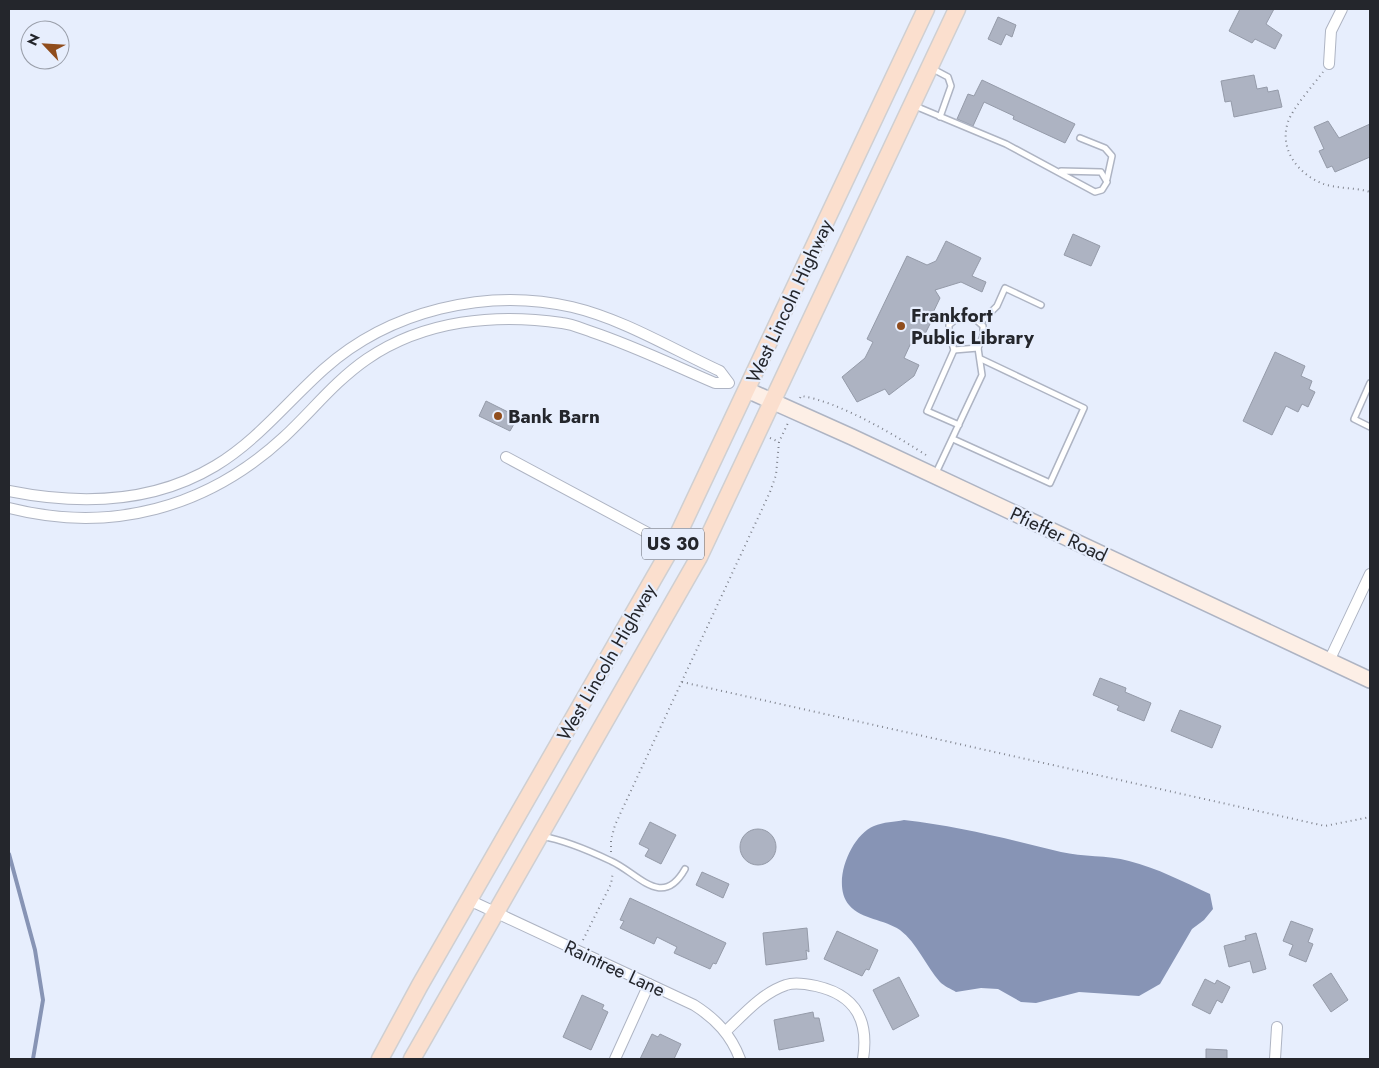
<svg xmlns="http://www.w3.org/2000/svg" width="1379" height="1068" viewBox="0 0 1379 1068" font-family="Jost,sans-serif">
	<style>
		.water { fill: #8794b5 }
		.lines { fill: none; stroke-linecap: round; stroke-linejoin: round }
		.stream { stroke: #8794b5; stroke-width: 4 }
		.building { fill: #adb3c2; stroke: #959ba9 }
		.lane-casing { stroke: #aeb4c3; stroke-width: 8 }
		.street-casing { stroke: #aeb4c3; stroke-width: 12 }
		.secondary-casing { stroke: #aeb4c3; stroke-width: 18 }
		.primary-casing { stroke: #cfcfd1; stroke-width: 19 }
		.path { stroke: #80848e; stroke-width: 2; stroke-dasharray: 1 4; stroke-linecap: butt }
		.lane { stroke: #fff; stroke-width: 5 }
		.street { stroke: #fff; stroke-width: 10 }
		.secondary { stroke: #fdefe6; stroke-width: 15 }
		.primary { stroke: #fbdfce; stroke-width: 16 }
		.poi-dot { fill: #904d1d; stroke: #e7eefd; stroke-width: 2 }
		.labels { text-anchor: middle; stroke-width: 4.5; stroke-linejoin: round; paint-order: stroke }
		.shield { fill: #e7eefd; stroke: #5e626b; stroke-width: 1 }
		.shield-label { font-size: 18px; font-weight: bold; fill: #24262c }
		.street-label { font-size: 19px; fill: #24262c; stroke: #e7eefd }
		.poi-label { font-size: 19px; font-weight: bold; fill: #24262c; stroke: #e7eefd; text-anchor: start }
	</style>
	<rect width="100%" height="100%" fill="#e7eefd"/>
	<path class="water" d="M904 820C958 826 1008 839 1061 852 1083 857 1107 855 1129 861 1157 868 1184 882 1210 894L1213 909 1204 920 1192 929 1160 984 1139 996 1079 992 1036 1003 1021 1002 998 989 981 988 956 992C951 989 944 986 940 982 926 966 917 943 900 930 884 919 862 920 849 905 831 884 850 836 874 826 883 822 895 822 904 820Z"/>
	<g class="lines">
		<polyline class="stream" points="9,854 35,950 43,1000 33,1059"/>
	</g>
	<g class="building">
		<polygon points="1240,9 1274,9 1266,24 1282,35 1275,49 1255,39 1252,43 1229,31"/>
		<polygon points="998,17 1016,25 1012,37 1006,34 1001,45 988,39"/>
		<polygon points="1254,75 1257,89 1267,87 1268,92 1278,90 1282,107 1234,117 1231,101 1225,102 1221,81"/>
		<polygon points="982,80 1075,124 1065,143 1013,119 1014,116 984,102 973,126 957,119 968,94 974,96"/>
		<polygon points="1328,121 1339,138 1370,124 1370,157 1335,172 1332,166 1327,168 1319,151 1324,149 1314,127"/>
		<polygon points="1073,234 1100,246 1091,266 1064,255"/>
		<polygon points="946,241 981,258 972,276 986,282 982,292 961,282 935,290 940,298 930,319 932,320 924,336 916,332 904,358 919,365 914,376 889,395 885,389 857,402 842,377 865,358 873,342 867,339 907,256 927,265 936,261"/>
		<polygon points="1275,352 1305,366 1301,376 1312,381 1309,389 1315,392 1308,407 1302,404 1298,412 1286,406 1272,435 1243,421"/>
		<polygon points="486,401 518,417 510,431 479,416"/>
		<polygon points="1100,678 1126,688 1125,692 1151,703 1144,721 1117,710 1119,706 1093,695"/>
		<polygon points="1180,710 1221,726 1212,748 1171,731"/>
		<polygon points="650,822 676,835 661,864 645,856 649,849 639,844"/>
		<circle cx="758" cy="847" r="18"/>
		<polygon points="702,872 729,884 723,898 696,885"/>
		<polygon points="630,898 726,943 716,964 713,963 710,969 674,953 677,947 657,937 654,944 620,928 624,921 620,920"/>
		<polygon points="1291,921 1313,929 1308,942 1313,944 1306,962 1289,955 1293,945 1283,941"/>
		<polygon points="807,928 809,952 806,950 807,959 766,965 763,933"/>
		<polygon points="837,931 878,950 869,970 866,969 862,976 824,959"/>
		<polygon points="1256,933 1266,969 1253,973 1250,961 1229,967 1224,946 1246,940 1245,936"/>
		<polygon points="1331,973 1348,1000 1331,1012 1313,985"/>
		<polygon points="899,977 919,1016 893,1030 873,990"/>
		<polygon points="1205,979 1215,984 1217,980 1230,987 1222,1003 1217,1000 1210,1014 1192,1005"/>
		<polygon points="582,995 604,1005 602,1009 608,1012 591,1050 563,1037"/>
		<polygon points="813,1012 814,1018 819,1018 824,1041 779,1050 774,1020"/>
		<polygon points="652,1034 658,1037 660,1034 681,1044 674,1059 640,1059"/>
		<polygon points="1206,1049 1227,1050 1227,1059 1206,1059"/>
	</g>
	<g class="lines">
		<g class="lane-casing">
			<g id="lane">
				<polyline points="931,68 948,77 951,86 940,117"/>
				<polyline points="915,106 1006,144 1095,192 1102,190 1107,182 1101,172 1061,171"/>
				<polyline points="1080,138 1105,148 1112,156 1107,179"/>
				<polyline points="980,323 997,306 1005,288 1041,305"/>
				<polyline points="954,350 978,348"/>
				<polyline points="1370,383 1354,419 1370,427"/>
				<polyline points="953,439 1050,483 1084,408 981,359"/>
				<polyline points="935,475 982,375 978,348 983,336 983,326 974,318 960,316 949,325 949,334 954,350 927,411 959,425"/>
				<path d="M541 836C564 840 590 851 611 861 638 873 662 910 685 869"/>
			</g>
		</g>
		<g class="street-casing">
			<g id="street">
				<polyline points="1329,64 1331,31 1342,9"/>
				<polyline points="506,457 661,540 674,543"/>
				<path d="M9 491C79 505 152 504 215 466 258 440 287 402 324 369 389 311 486 287 572 307 623 319 672 349 720 371L729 383H715C675 366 634 346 592 332 583 329 572 324 562 323 496 313 424 320 367 359 335 381 312 411 284 437 207 508 111 534 9 508"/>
				<polyline points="1329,661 1370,574"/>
				<path d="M469 900 694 1005C716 1019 731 1035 740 1059"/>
				<path d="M726 1031C744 1014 762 993 786 985 794 982 807 984 816 986 856 995 869 1021 863 1059"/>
				<polyline points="615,1059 649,984"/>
				<polyline points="1275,1059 1277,1027"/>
			</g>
		</g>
		<g class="secondary-casing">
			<polyline id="secondary" points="747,390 852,437 1370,680"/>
		</g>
		<g class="primary-casing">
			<g id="primary">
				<polyline points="380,1059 420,985 674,543 926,9"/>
				<polyline points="412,1059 699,557 957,9"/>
			</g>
		</g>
		<g class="path">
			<path d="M1323 72C1314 84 1292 109 1288 122 1279 148 1297 173 1321 183 1335 189 1355 187 1370 192"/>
			<path d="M800 398 801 396C838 401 897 436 929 457"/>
			<polyline points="770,438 779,442"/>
			<polyline points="682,682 1325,826 1370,817"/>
			<polyline points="611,852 611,840 615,825 770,492 776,475 779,442 788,423"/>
			<polyline points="583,940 611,884 613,872"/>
		</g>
		<use href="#lane" class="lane"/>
		<use href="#street" class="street"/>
		<use href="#secondary" class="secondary"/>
		<use href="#primary" class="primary"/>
	</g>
	<g class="poi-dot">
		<circle cx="901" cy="326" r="5"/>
		<circle cx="498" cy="416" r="5"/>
	</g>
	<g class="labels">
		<rect class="shield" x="642" y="528.5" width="62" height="31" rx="4"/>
		<g class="shield-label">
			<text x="673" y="550">US 30</text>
		</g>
		<g class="street-label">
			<text transform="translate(789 301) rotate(-65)" y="7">West Lincoln Highway</text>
			<text transform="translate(1059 534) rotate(25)" y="7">Pfieffer Road</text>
			<text transform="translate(606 662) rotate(-60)" y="7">West Lincoln Highway</text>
			<text transform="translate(615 968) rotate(25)" y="7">Raintree Lane</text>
		</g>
		<g class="poi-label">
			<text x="911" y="322">Frankfort<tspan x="911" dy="22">Public Library</tspan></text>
			<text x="508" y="423">Bank Barn</text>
		</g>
	</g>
	<rect width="1379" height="1068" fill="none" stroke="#24262c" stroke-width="20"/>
	<g transform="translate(45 45) rotate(295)"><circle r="24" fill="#e7eefd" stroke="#999ea9"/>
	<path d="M0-4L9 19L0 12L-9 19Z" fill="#904d1d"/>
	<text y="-8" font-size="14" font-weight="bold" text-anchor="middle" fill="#24262c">N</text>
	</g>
</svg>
